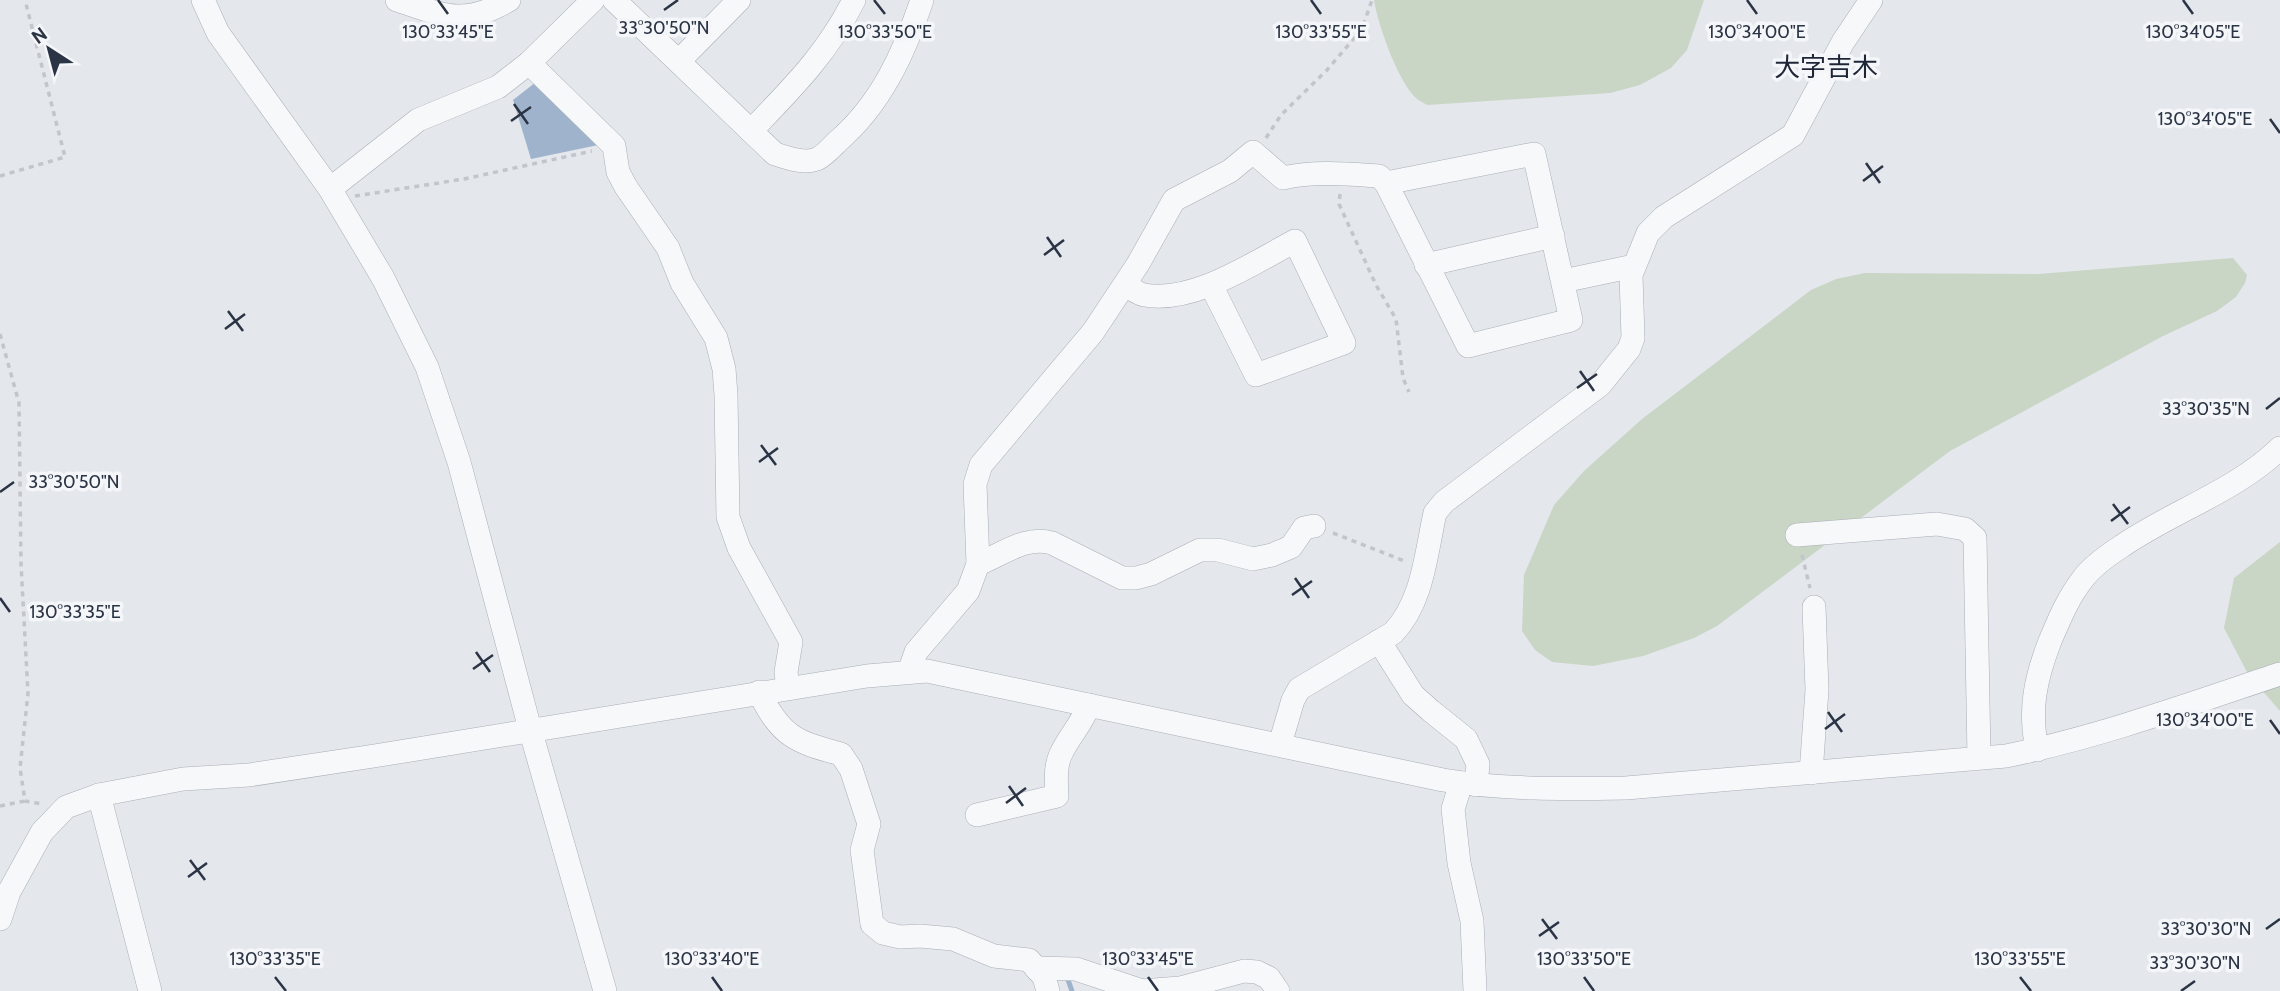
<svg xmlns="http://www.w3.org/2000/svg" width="2280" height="991" viewBox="0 0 2280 991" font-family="Cabin,'Noto Sans JP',sans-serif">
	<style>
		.green { fill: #c9d6c5 }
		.water { fill: #9fb4cc }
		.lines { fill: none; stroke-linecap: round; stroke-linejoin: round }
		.stream { stroke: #9fb4cc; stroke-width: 5 }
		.minor-casing { stroke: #a9aeb7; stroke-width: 24 }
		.path { stroke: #c2c5cb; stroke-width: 3.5; stroke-dasharray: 5 5; stroke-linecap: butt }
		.minor { stroke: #f7f8fa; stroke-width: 23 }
		.ticks { fill: none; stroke: #2b3445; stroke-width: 2.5 }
		.labels { text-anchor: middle; stroke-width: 7; stroke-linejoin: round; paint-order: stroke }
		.quarter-label { font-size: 26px; fill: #1d2536; stroke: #f4f6f9 }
		.ticks-label { font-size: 18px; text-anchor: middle; fill: #2b3445; stroke: #f4f6f9; stroke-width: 7; stroke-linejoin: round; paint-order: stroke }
	</style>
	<rect width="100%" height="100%" fill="#e4e7ec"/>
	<g class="green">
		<path d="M1374 0H1704L1687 50 1671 68 1640 85 1610 93 1427 105C1422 102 1416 99 1413 95 1396 75 1378 25 1374 0Z"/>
		<polygon points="2233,258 2247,275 2245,283 2236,297 2217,311 2163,336 1950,451 1717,626 1694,638 1643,656 1593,666 1552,662 1535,650 1522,631 1524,575 1554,505 1584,471 1642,419 1811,290 1836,279 1865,273 2039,274"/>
		<polygon points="2280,542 2280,711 2248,674 2224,628 2234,578"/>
	</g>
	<polygon class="water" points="536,82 603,144 531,159 513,100"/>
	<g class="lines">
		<polyline class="stream" points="1066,974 1072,991"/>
		<g class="minor-casing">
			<g id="minor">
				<polyline points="203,0 218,33 330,189 383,278 427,367 459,462 530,729 605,991"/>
				<path d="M397 0C443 15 464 27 509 0"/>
				<path d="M614 0 775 154C789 158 803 164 817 159 824 156 832 147 838 141 881 104 904 53 922 0"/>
				<polyline points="679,61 739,0"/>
				<polyline points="529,63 614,146 618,172 626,187 668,248 682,283 716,338 724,369 726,395 728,517 739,548 791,642 786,672 788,688"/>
				<path d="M751 131C792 88 827 54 854 0"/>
				<polygon points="1534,154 1571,320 1468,346 1386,183"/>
				<polyline points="330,189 418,120 498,87 529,63 593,0"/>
				<polyline points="1426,265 1553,236"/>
				<polyline points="1563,281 1634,266"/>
				<path d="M1125 285C1131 288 1138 294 1144 295 1193 304 1253 263 1295 241L1344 343 1256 375 1211 285"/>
				<polyline points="1797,535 1937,524 1965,529 1975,538 1979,757"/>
				<path d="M978 564C1002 555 1025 535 1052 543L1122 578H1136L1151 574 1200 550H1218L1253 559 1272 555 1291 547 1304 528 1314 526"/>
				<polyline points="1379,641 1413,695 1431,711 1466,739 1478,764 1476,785"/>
				<path d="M909 672 916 652 968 591 978 564 975 484 981 465 1093 332 1138 264 1174 200 1230 171 1253 152 1283 178C1315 171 1347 174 1379 176L1386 183"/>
				<path d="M759 692C781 737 796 742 841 754L851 769 869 824 862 850 872 924 883 933 900 937 920 936 953 939 994 956 1029 960 1044 977 1048 991"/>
				<path d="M1280 744 1293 700 1299 689 1393 633C1423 602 1426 553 1435 513L1444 502 1600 385 1629 349 1633 338 1631 275 1648 233 1664 217 1793 135 1843 42 1871 0"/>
				<path d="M2037 750C2029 709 2035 680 2050 641 2059 620 2068 598 2082 580 2092 566 2108 555 2122 546 2173 511 2236 491 2280 448"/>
				<polyline points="1811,773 1817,690 1814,607"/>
				<polyline points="1461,783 1453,809 1459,863 1472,921 1475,991"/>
				<polyline points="99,795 150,991"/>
				<path d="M977 815 1057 796C1056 783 1055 768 1060 756 1067 739 1082 724 1089 705"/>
				<path d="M0 919 9 892 42 832 66 807 99 795 183 779 249 775 374 756 867 676 927 671 1443 780C1504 790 1565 789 1626 788L2006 756C2099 737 2190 704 2280 674"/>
				<polyline points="1036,968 1076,969 1142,991 1180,988 1244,971 1257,972 1269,978 1278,991"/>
			</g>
		</g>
		<g class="path">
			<polyline points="1266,138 1281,115 1327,70 1362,29 1372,0"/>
			<polyline points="0,176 65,157 25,0"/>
			<polyline points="1340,194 1339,204 1376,285 1396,319 1403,378 1409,392"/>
			<polyline points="355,196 464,179 592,151"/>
			<polyline points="0,334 19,403 21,564 28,693 20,768 25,801 42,804"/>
			<polyline points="1333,533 1407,562"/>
			<polyline points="1802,555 1810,588"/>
			<polyline points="0,806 25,801"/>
		</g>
		<use href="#minor" class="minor"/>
	</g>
	<path class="ticks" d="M438 0 448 14M874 0 885 14M1311 0 1321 14M1747 0 1757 14M2183 0 2193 14M664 10 678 0M514 104 528 124M2270 119 2280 133M511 121 531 107M1866 163 1880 183M1863 181 1883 166M1047 237 1061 257M1044 255 1064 240M228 311 243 331M225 329 245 314M1580 371 1594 391M1577 388 1597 374M2266 409 2280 398M761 445 776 465M759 462 778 448M0 492 14 482M2113 504 2128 524M2111 521 2130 507M1295 578 1309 598M1292 595 1312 581M0 598 10 612M476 652 490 672M473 669 493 655M1828 712 1842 732M2270 720 2280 734M1825 729 1845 714M1009 786 1023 806M1006 803 1026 788M190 860 205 880M188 877 207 863M1542 919 1557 939M2266 929 2280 919M1539 936 1559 922M275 977 286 991M712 977 722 991M1148 977 1158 991M1584 977 1594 991M2020 977 2031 991M2181 991 2195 981"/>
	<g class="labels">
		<g class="quarter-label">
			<text x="1826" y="76">大字吉木</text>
		</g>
	</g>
	<g class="ticks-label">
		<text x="664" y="34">33°30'50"N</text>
		<text x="2193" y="38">130°34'05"E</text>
		<text x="448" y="38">130°33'45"E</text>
		<text x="885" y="38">130°33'50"E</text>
		<text x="1321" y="38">130°33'55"E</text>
		<text x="1757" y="38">130°34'00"E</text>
		<text x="2205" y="125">130°34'05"E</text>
		<text x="2206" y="415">33°30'35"N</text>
		<text x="74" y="488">33°30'50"N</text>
		<text x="75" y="618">130°33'35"E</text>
		<text x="2205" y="726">130°34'00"E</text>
		<text x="2206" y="935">33°30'30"N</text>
		<text x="275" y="965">130°33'35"E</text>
		<text x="712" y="965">130°33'40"E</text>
		<text x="1148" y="965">130°33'45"E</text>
		<text x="1584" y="965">130°33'50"E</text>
		<text x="2020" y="965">130°33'55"E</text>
		<text x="2195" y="969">33°30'30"N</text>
	</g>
	<g transform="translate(49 49) rotate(324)" stroke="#f4f6f9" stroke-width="5" paint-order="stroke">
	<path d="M0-5L12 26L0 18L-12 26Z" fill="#2b3445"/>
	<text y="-10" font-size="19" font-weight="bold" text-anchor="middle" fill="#2b3445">N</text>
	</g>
</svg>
